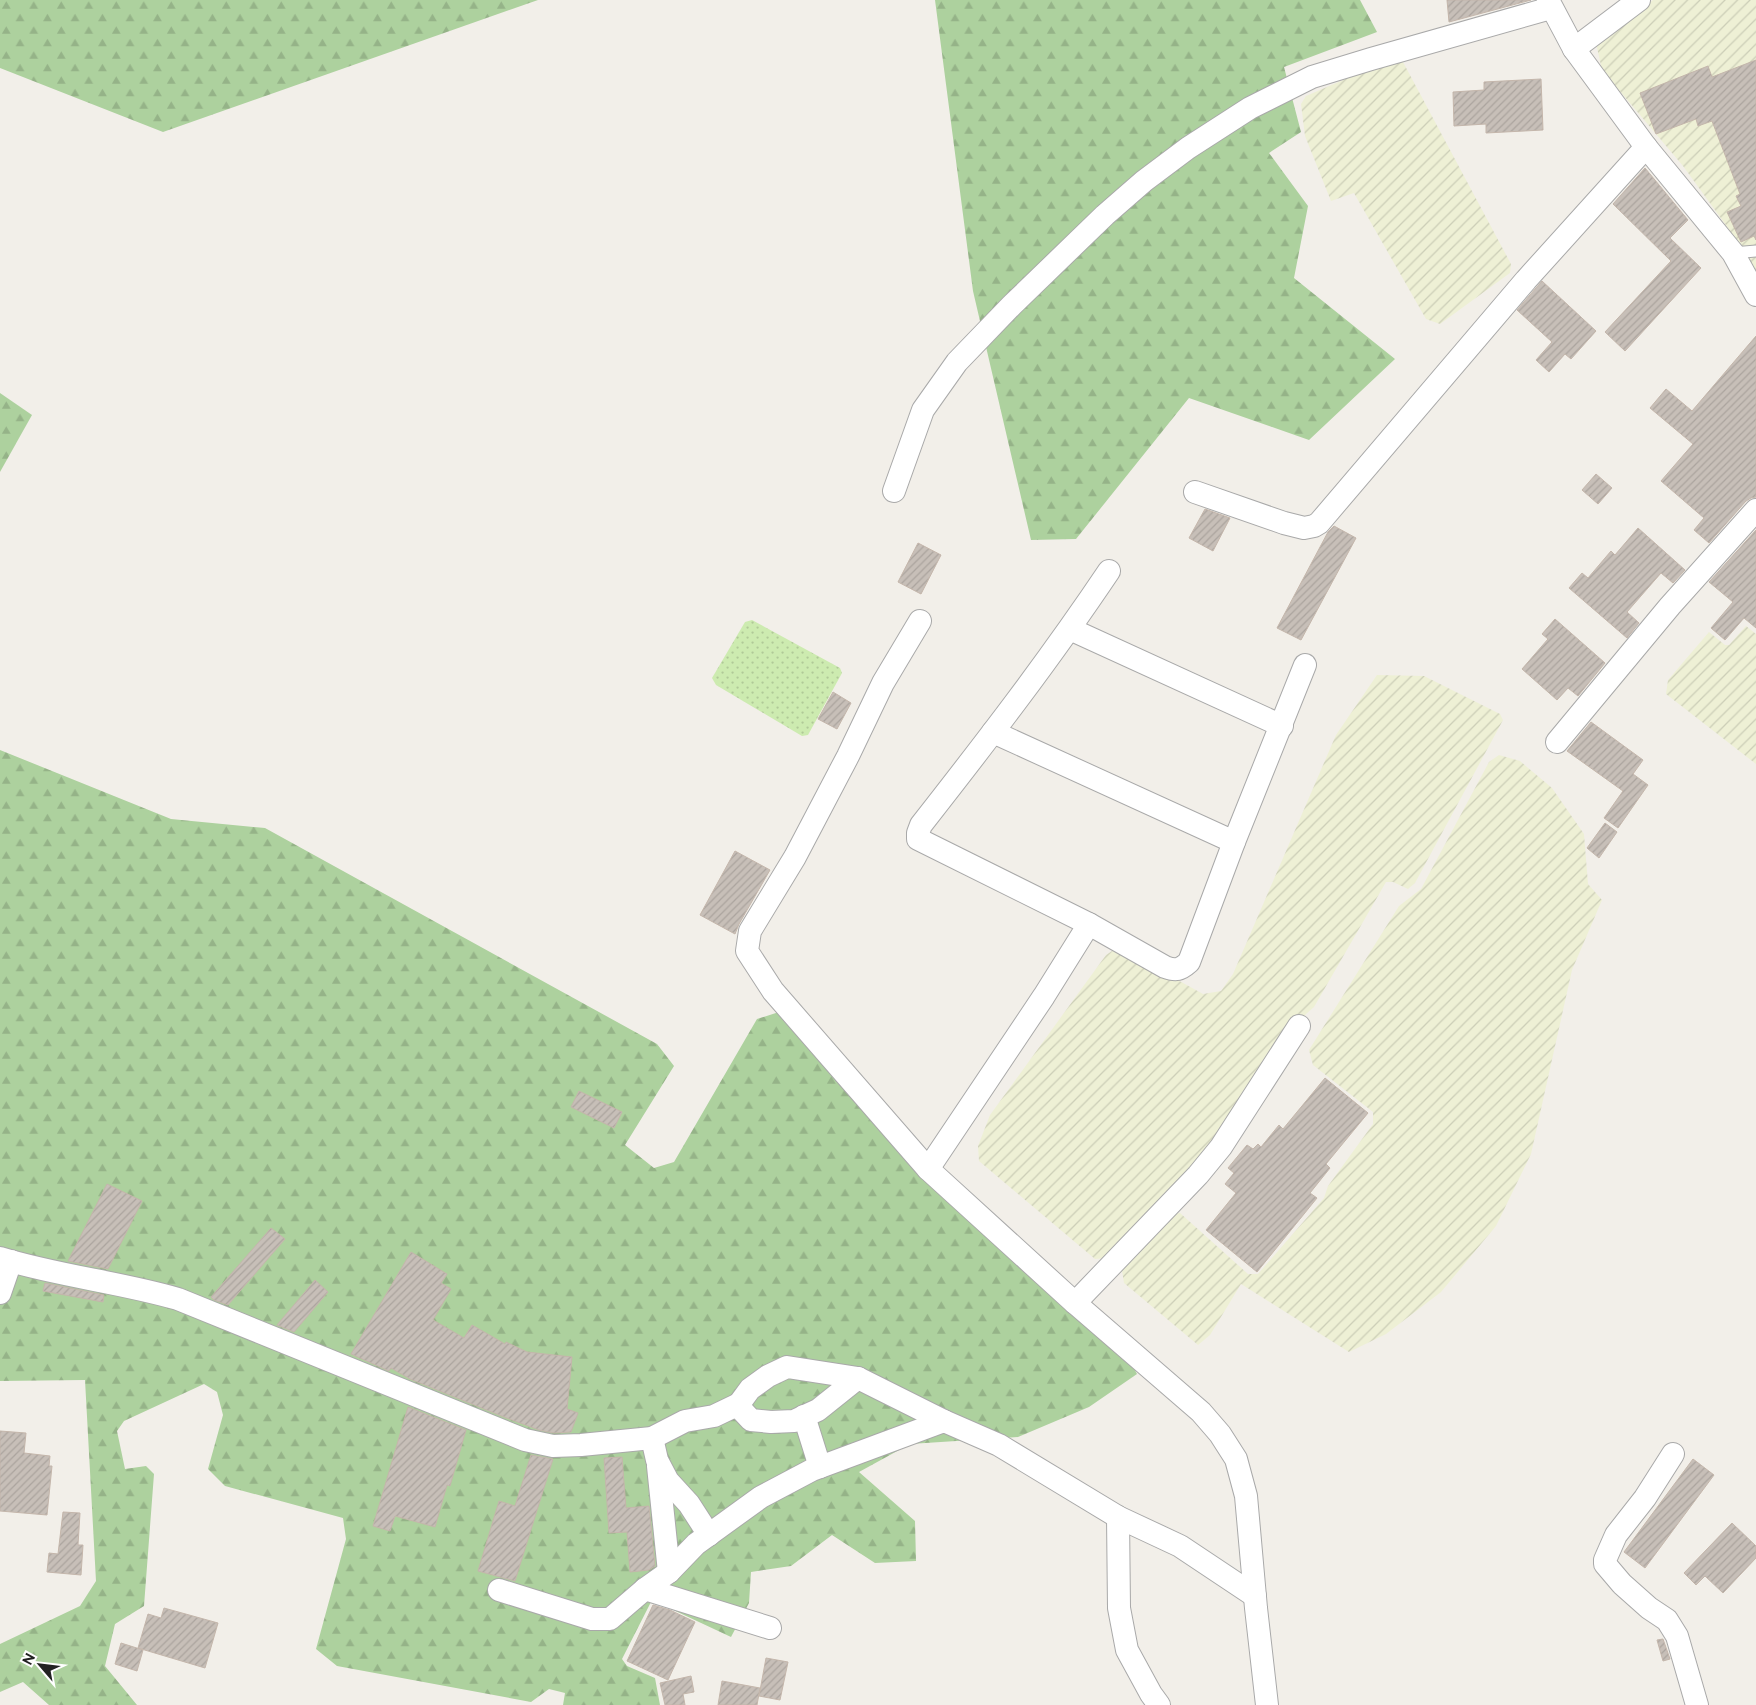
<svg xmlns="http://www.w3.org/2000/svg" width="1756" height="1705" viewBox="0 0 1756 1705" font-family="Raleway,sans-serif">
	<style>
		.farmland { fill: url(#farmland-furrows) }
		.grass { fill: url(#grass-dots) }
		.forest { fill: url(#forest-firs) }
		.building { fill: url(#building-hatch); stroke: #c4b6ab }
		.lines { fill: none; stroke-linecap: round; stroke-linejoin: round }
		.lane-casing { stroke: #a9a9a9; stroke-width: 13 }
		.street-casing { stroke: #a9a9a9; stroke-width: 24 }
		.lane { stroke: #fff; stroke-width: 11 }
		.street { stroke: #fff; stroke-width: 22 }
	</style>
	<defs>
		<pattern id="farmland-furrows" width="10" height="10" patternUnits="userSpaceOnUse" patternTransform="scale(1.25)"><rect width="10" height="10" fill="#eef0d5"/><path d="M-1 1l2-2M0 10L10 0M9 11l2-2" fill="none" stroke="#ccceb7"/></pattern>
		<pattern id="grass-dots" width="8" height="8" patternUnits="userSpaceOnUse" patternTransform="scale(1.25)"><rect width="8" height="8" fill="#cdebb0"/><path d="M2 2h.1M6 6h.1" fill="none" stroke="#b0c997" stroke-width="1.8" stroke-linecap="round"/></pattern>
		<pattern id="forest-firs" width="22" height="20" patternUnits="userSpaceOnUse" patternTransform="scale(1.25)"><rect width="22" height="20" fill="#add19e"/><path d="M5 1l3.5 6h-7zM16 11l3.5 6h-7z" fill="#95b388"/></pattern>
		<pattern id="building-hatch" width="6" height="6" patternUnits="userSpaceOnUse" patternTransform="scale(1.25)"><rect width="6" height="6" fill="#c7bfb8"/><path d="M-1 1l2-2M0 6l6-6M5 7l2-2" fill="none" stroke="#aba49e"/></pattern>
	</defs>
	<rect width="100%" height="100%" fill="#f2efe9"/>
	<g class="farmland">
		<polygon points="1653,0 1756,0 1756,274 1728,228 1683,166 1602,70 1596,43"/>
		<polygon points="1392,59 1403,62 1511,264 1510,273 1440,324 1426,319 1354,193 1331,201 1305,136 1301,104 1306,96"/>
		<polygon points="1746,626 1756,634 1756,764 1666,694 1668,680 1709,632 1725,645 1729,645"/>
		<polygon points="1377,675 1424,676 1500,714 1503,720 1415,883 1408,889 1393,882 1386,882 1314,1007 1306,1014 1266,1067 1188,1179 1106,1258 1095,1259 979,1161 978,1146 990,1115 1106,955 1118,947 1203,994 1221,991 1233,974 1336,735"/>
		<polygon points="1499,755 1520,761 1552,788 1584,834 1588,884 1602,900 1572,970 1531,1154 1496,1226 1441,1292 1386,1334 1349,1352 1241,1284 1210,1335 1198,1345 1124,1283 1121,1264 1171,1214 1180,1213 1248,1274 1258,1274 1324,1198 1328,1186 1373,1124 1373,1112 1313,1065 1309,1050 1399,906 1421,889 1489,762"/>
	</g>
	<polygon class="grass" points="752,620 840,668 842,673 808,735 802,736 716,685 712,678 745,622"/>
	<g class="forest">
		<polygon points="0,0 538,0 163,132 0,68"/>
		<polygon points="935,0 1360,0 1377,32 1284,67 1301,132 1269,153 1308,206 1294,278 1395,359 1309,440 1189,398 1076,539 1031,540 973,291"/>
		<polygon points="0,393 32,415 0,472"/>
		<polygon points="0,750 171,819 265,828 657,1044 674,1066 625,1145 654,1168 674,1162 757,1019 779,1012 1130,1361 1137,1374 1089,1407 1018,1437 910,1444 859,1472 915,1521 916,1561 875,1563 832,1535 791,1566 751,1572 749,1603 731,1637 652,1600 622,1659 627,1666 655,1678 660,1705 563,1705 565,1693 549,1689 531,1702 337,1666 316,1649 346,1539 343,1518 225,1486 208,1469 223,1415 217,1392 204,1384 124,1421 117,1431 125,1469 146,1466 154,1474 144,1606 115,1624 105,1666 137,1705 49,1705 23,1682 0,1692 0,1644 80,1606 96,1581 85,1380 0,1381"/>
	</g>
	<g class="building">
		<polygon points="1447,0 1531,0 1449,22"/>
		<polygon points="1756,60 1756,240 1754,236 1741,242 1727,212 1741,206 1736,196 1740,194 1712,121 1698,126 1696,119 1656,134 1640,93 1708,66 1712,77"/>
		<polygon points="1541,79 1543,130 1486,133 1486,124 1454,126 1453,92 1484,90 1484,82"/>
		<polygon points="1645,168 1688,220 1670,238 1701,268 1625,351 1605,332 1671,261 1613,204"/>
		<polygon points="1542,281 1596,331 1571,359 1565,354 1549,372 1536,360 1552,342 1517,310"/>
		<polygon points="1756,336 1756,497 1751,498 1746,501 1709,543 1694,530 1704,518 1661,481 1693,444 1650,408 1666,389 1692,411"/>
		<polygon points="1596,474 1612,488 1598,504 1582,490"/>
		<polygon points="1205,509 1230,518 1213,551 1189,538"/>
		<polygon points="1334,526 1356,538 1301,640 1277,628 1328,532"/>
		<polygon points="1638,528 1685,570 1673,583 1661,573 1627,612 1639,623 1627,638 1569,588 1582,573 1588,578 1611,551 1615,555"/>
		<polygon points="1756,530 1756,628 1744,618 1725,640 1711,628 1733,602 1709,582"/>
		<polygon points="918,543 941,555 921,594 898,582"/>
		<polygon points="1555,619 1605,663 1578,696 1568,688 1557,700 1522,669 1548,639 1542,634"/>
		<polygon points="833,692 851,703 837,729 818,719"/>
		<polygon points="1591,722 1643,760 1633,774 1648,785 1618,828 1604,818 1623,791 1567,751"/>
		<polygon points="1605,823 1617,832 1599,858 1587,848"/>
		<polygon points="735,851 770,870 739,924 735,934 700,915"/>
		<polygon points="1325,1078 1368,1113 1326,1164 1330,1168 1310,1193 1317,1198 1257,1272 1206,1230 1236,1193 1225,1184 1234,1173 1228,1168 1247,1145 1253,1149 1258,1144 1261,1147 1279,1125 1283,1129"/>
		<polygon points="579,1091 622,1112 614,1128 571,1107"/>
		<polygon points="107,1184 142,1201 108,1269 68,1261"/>
		<polygon points="271,1228 285,1239 228,1305 214,1300 211,1297"/>
		<polygon points="411,1252 447,1274 441,1283 451,1289 433,1320 464,1338 472,1325 505,1344 506,1342 527,1352 572,1357 567,1409 578,1413 571,1432 554,1433 539,1430 504,1417 410,1379 391,1368 389,1371 351,1354"/>
		<polygon points="315,1280 328,1292 294,1332 277,1325"/>
		<polygon points="45,1283 104,1295 103,1302 43,1291"/>
		<polygon points="408,1407 466,1430 450,1486 447,1485 435,1527 395,1516 390,1531 373,1526"/>
		<polygon points="0,1431 26,1433 24,1453 50,1456 49,1466 52,1466 47,1515 0,1511"/>
		<polygon points="531,1455 553,1459 515,1581 478,1571 499,1501 515,1506"/>
		<polygon points="622,1457 626,1508 649,1506 655,1566 649,1570 630,1572 627,1532 609,1533 604,1458"/>
		<polygon points="1693,1459 1714,1475 1645,1568 1624,1552"/>
		<polygon points="63,1512 80,1513 78,1545 83,1545 81,1575 47,1572 49,1553 58,1554"/>
		<polygon points="1732,1523 1756,1546 1756,1558 1723,1593 1705,1576 1696,1585 1684,1573"/>
		<polygon points="653,1605 670,1610 695,1622 668,1680 627,1661"/>
		<polygon points="164,1608 218,1623 205,1668 138,1648 148,1614 161,1618"/>
		<polygon points="1663,1639 1670,1659 1663,1661 1657,1640"/>
		<polygon points="121,1643 143,1650 137,1671 115,1664"/>
		<polygon points="766,1658 788,1662 780,1700 759,1696"/>
		<polygon points="691,1676 694,1692 683,1694 685,1705 665,1705 660,1683"/>
		<polygon points="722,1681 760,1688 757,1705 718,1705"/>
	</g>
	<g class="lines">
		<g class="lane-casing">
			<polyline id="lane" points="1733,253 1756,251"/>
		</g>
		<g class="street-casing">
			<g id="street">
				<polyline points="1548,0 1574,49 1646,147 1733,253 1756,295"/>
				<polyline points="1574,49 1639,0"/>
				<polyline points="894,491 923,410 957,362 1012,305 1105,215 1144,181 1188,148 1250,108 1312,77 1371,59 1551,8"/>
				<polyline points="1195,492 1284,523 1304,528 1314,526 1319,523 1526,280 1646,147"/>
				<path d="M1109 571C1050 659 986 742 921 825L918 833V839L1089 924 1165 967C1176 971 1180 970 1189 962L1234 842 1305 665"/>
				<polyline points="920,621 883,683 848,756 795,857 750,931 747,951 773,991 928,1169 1075,1303 1201,1412 1220,1434 1236,1459 1246,1496 1256,1608 1267,1705"/>
				<polyline points="1070,629 1282,726"/>
				<polyline points="993,732 1234,842"/>
				<polyline points="1557,742 1670,606 1756,510"/>
				<polyline points="928,1169 1044,996 1089,924"/>
				<path d="M0 1258C58 1276 120 1282 178 1299L525 1440 553 1446 581 1445 652 1438 685 1421 714 1416 739 1404 750 1389 768 1376 787 1367 858 1378 944 1421"/>
				<polyline points="0,1293 11,1261"/>
				<polyline points="1075,1303 1198,1175 1221,1147 1299,1026"/>
				<polyline points="737,1405 751,1420 771,1422 794,1421 818,1410 858,1378"/>
				<polyline points="804,1416 820,1467"/>
				<polyline points="652,1438 657,1460 668,1481 689,1504 709,1535"/>
				<polyline points="1673,1454 1645,1498 1616,1535 1605,1560 1605,1564 1622,1584 1649,1608 1667,1620 1677,1636 1697,1705"/>
				<polyline points="658,1466 669,1572"/>
				<polyline points="1118,1517 1119,1608 1127,1650 1151,1694 1159,1705"/>
				<polyline points="645,1589 770,1628"/>
				<polyline points="499,1590 592,1619 610,1619 645,1589 669,1572 696,1544 761,1497 812,1470 944,1421 999,1445 1118,1517 1180,1546 1255,1596"/>
			</g>
		</g>
		<use href="#lane" class="lane"/>
		<use href="#street" class="street"/>
	</g>
	<g transform="translate(40 1665) rotate(298)" stroke="#ffffff" stroke-width="4" paint-order="stroke">
	<path d="M0-4L9 19L0 12L-9 19Z" fill="#222222"/>
	<text y="-8" font-size="14" font-weight="bold" text-anchor="middle" fill="#222222">N</text>
	</g>
</svg>
